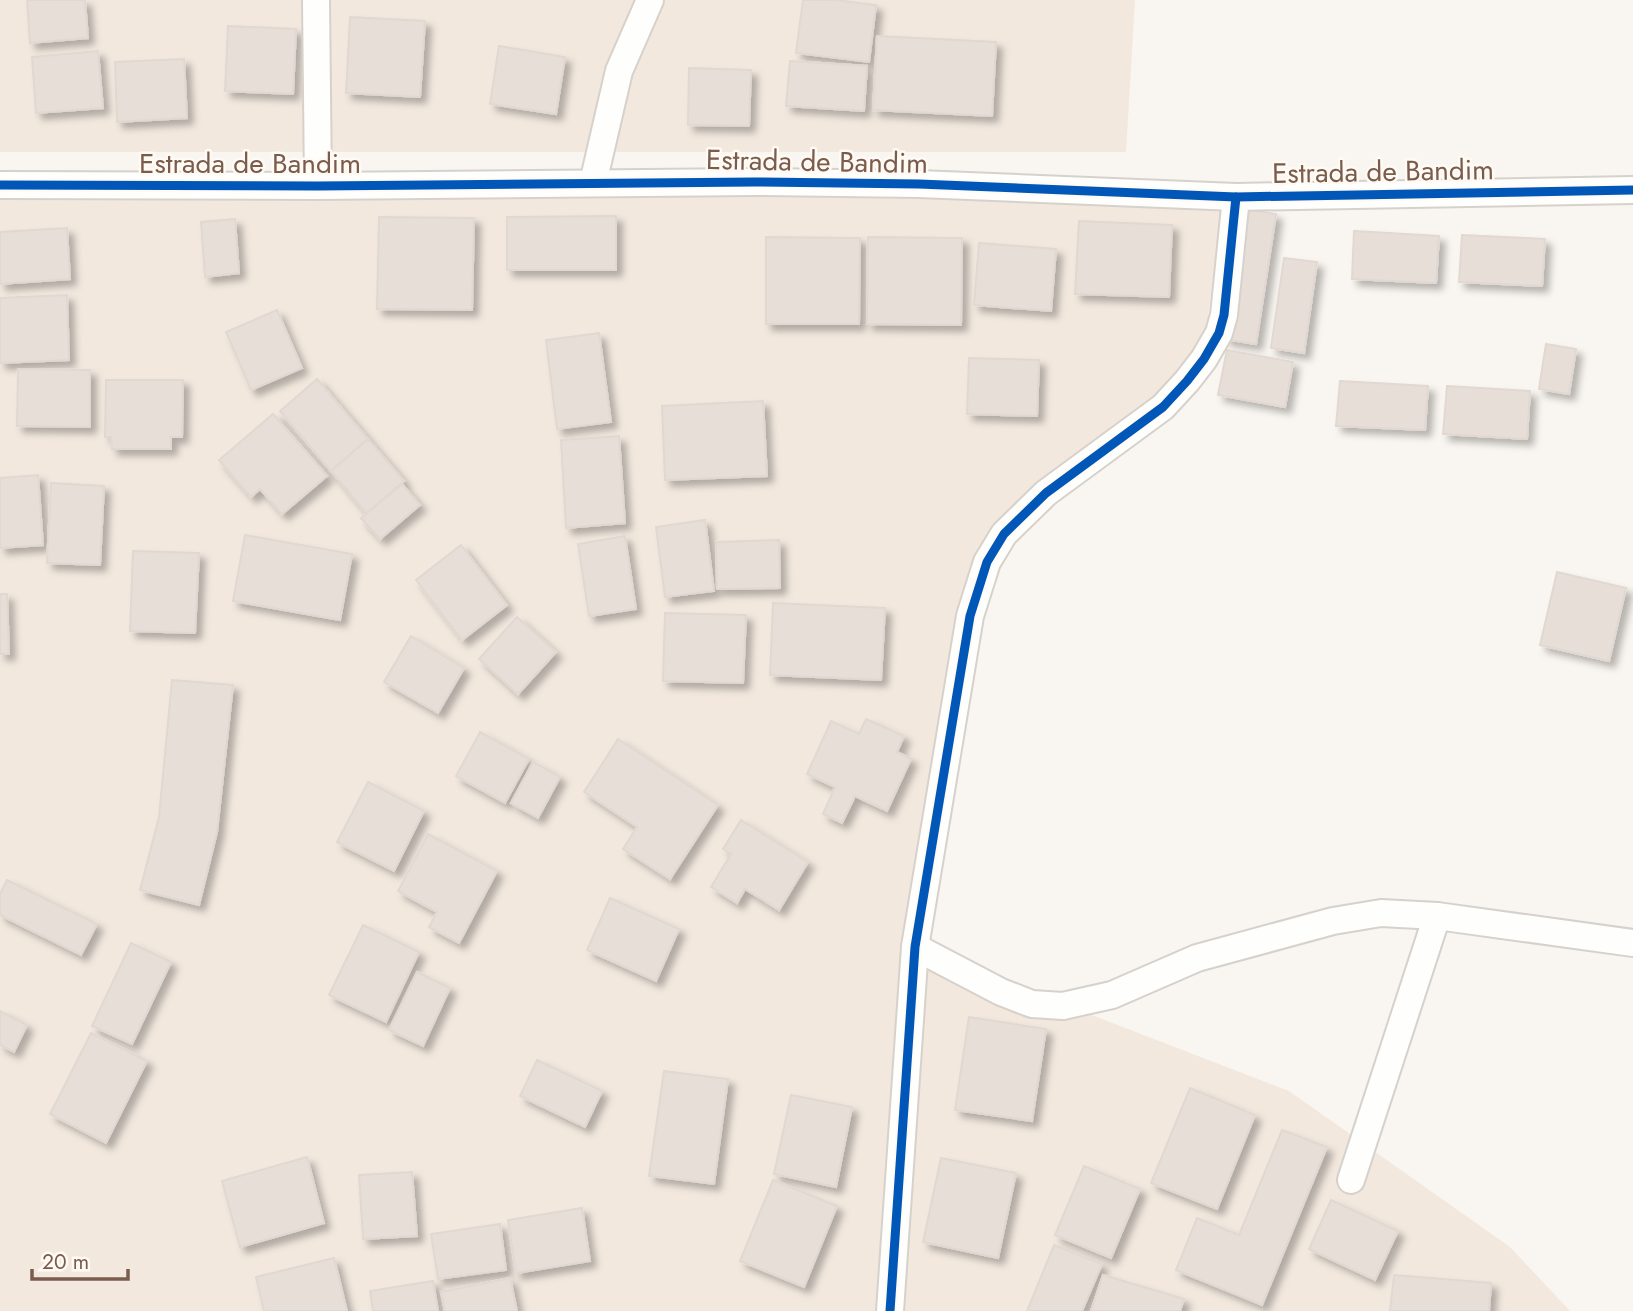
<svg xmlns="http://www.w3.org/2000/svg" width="1633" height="1311" viewBox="0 0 1633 1311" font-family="Jost,sans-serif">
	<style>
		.residential { fill: #f2e8de }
		.building { fill: #e6ded7; stroke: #e2d8d2; stroke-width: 2; filter: url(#shadow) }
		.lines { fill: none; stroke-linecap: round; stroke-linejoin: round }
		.street-casing { stroke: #d7d1cb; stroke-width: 30 }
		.street { stroke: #fefefd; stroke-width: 26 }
		.cycleway-casing { stroke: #fffaf3; stroke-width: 13 }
		.cycleway { stroke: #0057b8; stroke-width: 9 }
		.labels { text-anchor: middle; stroke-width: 5; stroke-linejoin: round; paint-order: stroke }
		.street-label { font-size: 28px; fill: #7a5c4d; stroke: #fffaf3 }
	</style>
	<defs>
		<filter id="shadow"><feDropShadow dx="6" dy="6" stdDeviation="3.5" flood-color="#0004"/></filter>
	</defs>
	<rect width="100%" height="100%" fill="#f9f5f0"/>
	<g class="residential">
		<polygon points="0,0 1135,0 1126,152 0,152"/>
		<polygon points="0,187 1222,198 1206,335 1161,393 1046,493 970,616 915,947 1289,1091 1510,1247 1570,1311 0,1311"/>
	</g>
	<g class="building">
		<polygon points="27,0 85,0 88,38 30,43"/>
		<polygon points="803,0 836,0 876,5 869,62 796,53"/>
		<polygon points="350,17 425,21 420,97 346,93"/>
		<polygon points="228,26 296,29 293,94 225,91"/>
		<polygon points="877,36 996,42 992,116 873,110"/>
		<polygon points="499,46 565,57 556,114 490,104"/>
		<polygon points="98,51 103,108 36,113 32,57"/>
		<polygon points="184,59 187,118 117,122 115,62"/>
		<polygon points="790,61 867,66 864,111 786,106"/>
		<polygon points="689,68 751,70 749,126 688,125"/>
		<polygon points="1245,209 1276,214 1256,344 1224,339"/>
		<polygon points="616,216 616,270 507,270 507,217"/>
		<polygon points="379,217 474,218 472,310 377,309"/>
		<polygon points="235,219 239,273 205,277 201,222"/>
		<polygon points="1079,221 1172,225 1169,297 1075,294"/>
		<polygon points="67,228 70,279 0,284 0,232"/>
		<polygon points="1354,231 1439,236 1436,283 1352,279"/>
		<polygon points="1462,235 1545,239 1542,286 1459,282"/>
		<polygon points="766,237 860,238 859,324 766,324"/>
		<polygon points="868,237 962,238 961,325 867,324"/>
		<polygon points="979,243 1056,249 1051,311 974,305"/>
		<polygon points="1284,258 1317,262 1304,353 1271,348"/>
		<polygon points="67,295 69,360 0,363 0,298"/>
		<polygon points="277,310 302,368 251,390 226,332"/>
		<polygon points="599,333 611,422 557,429 546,340"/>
		<polygon points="1546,344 1576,349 1569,394 1539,389"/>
		<polygon points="1227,350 1293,362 1285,407 1218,395"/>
		<polygon points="969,358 1039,360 1037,416 967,414"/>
		<polygon points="18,369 90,370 90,427 17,426"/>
		<polygon points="317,379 368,439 331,471 280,411"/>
		<polygon points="106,380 183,380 182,437 171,437 171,449 112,449 111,437 105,437"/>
		<polygon points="1340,381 1428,386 1425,430 1336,426"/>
		<polygon points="1447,386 1530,391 1527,439 1443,434"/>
		<polygon points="763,401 767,476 665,480 662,406"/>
		<polygon points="273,414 327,476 282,514 260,489 251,497 219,460"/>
		<polygon points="619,436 625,523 566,528 561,440"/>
		<polygon points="368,439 404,481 367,514 331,471"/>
		<polygon points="38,475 43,545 0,548 0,478"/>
		<polygon points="51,483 104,486 100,565 47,563"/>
		<polygon points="402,484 420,505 380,539 361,518"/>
		<polygon points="705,520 714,591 665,597 656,527"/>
		<polygon points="245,535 352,554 340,620 233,601"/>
		<polygon points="625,536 636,609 589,616 578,544"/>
		<polygon points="779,540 780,588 717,589 716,542"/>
		<polygon points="461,545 507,605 462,640 416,580"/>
		<polygon points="133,551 199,553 195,633 130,631"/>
		<polygon points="1557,572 1626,588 1609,661 1540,645"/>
		<polygon points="0,594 7,594 9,654 0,654"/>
		<polygon points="773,603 885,608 881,680 770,675"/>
		<polygon points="665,613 746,615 743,683 663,681"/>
		<polygon points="517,617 556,652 518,694 479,659"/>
		<polygon points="411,636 464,668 438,713 384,682"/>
		<polygon points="172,680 233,685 217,832 199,905 140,890 159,817"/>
		<polygon points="866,719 904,736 897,752 911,759 887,811 855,796 842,823 823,814 835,787 807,774 831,721 859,734"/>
		<polygon points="480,732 529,759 505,803 456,776"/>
		<polygon points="618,739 718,805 670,879 623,849 637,827 584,792"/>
		<polygon points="533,762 560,777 538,818 511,803"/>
		<polygon points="368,782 424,811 394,871 337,842"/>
		<polygon points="741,820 808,862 779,910 745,889 737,903 711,887 731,854 723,849"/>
		<polygon points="428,834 497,871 459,943 429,927 437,912 398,891"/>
		<polygon points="7,880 97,924 81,955 0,915 0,894"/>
		<polygon points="610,898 679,929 656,981 587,950"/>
		<polygon points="363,925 419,952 386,1022 329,995"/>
		<polygon points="131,943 171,962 132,1044 92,1026"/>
		<polygon points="417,972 450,988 423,1046 389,1030"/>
		<polygon points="0,1011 27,1025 14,1052 0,1045"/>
		<polygon points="969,1017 1046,1029 1032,1121 955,1110"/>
		<polygon points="91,1033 147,1061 106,1143 50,1114"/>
		<polygon points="537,1060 602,1091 585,1127 520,1096"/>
		<polygon points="664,1071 728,1079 714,1184 649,1176"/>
		<polygon points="1190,1088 1255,1115 1217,1209 1151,1183"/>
		<polygon points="791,1095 852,1107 836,1187 774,1174"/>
		<polygon points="1282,1130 1327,1147 1262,1305 1176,1270 1197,1218 1239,1235"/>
		<polygon points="307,1157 324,1223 240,1247 222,1181"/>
		<polygon points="941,1158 1016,1173 998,1258 923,1242"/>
		<polygon points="1084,1166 1140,1189 1111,1258 1055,1235"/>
		<polygon points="412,1172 417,1236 363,1239 359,1175"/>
		<polygon points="773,1180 837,1206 804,1287 740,1261"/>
		<polygon points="1331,1200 1398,1231 1375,1280 1309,1249"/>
		<polygon points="582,1208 590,1261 516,1273 508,1220"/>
		<polygon points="500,1224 506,1270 438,1279 431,1234"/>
		<polygon points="1054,1245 1102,1264 1082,1311 1027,1311"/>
		<polygon points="334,1258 347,1311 264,1311 256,1277"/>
		<polygon points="1103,1275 1184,1299 1180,1311 1091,1311"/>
		<polygon points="1394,1275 1491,1283 1489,1311 1390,1311"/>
		<polygon points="510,1278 517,1311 445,1311 441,1292"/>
		<polygon points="433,1281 438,1311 373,1311 370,1291"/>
	</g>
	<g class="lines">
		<g class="street-casing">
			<g id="street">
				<polyline points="316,0 318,186"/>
				<polyline points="593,183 619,71 650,0"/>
				<polyline points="0,185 318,186 754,182 919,184 1236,197 1633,190"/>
				<polyline points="915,947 1001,992 1032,1004 1063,1006 1112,995 1197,958 1333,921 1381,913 1437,916 1633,943"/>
				<polyline points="1351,1180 1437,916"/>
				<polyline points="890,1311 915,947 970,616 987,562 1004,534 1046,493 1163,407 1187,381 1204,359 1219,333 1224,315 1236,197"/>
			</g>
		</g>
		<use href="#street" class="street"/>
		<g class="cycleway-casing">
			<g id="cycleway">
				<polyline points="0,185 318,186 754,182 919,184 1236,197 1633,190"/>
				<polyline points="890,1311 915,947 970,616 987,562 1004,534 1046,493 1163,407 1187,381 1204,359 1219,333 1224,315 1236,197"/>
			</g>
		</g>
		<use href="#cycleway" class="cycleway"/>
	</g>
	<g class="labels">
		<g class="street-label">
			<text transform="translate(817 161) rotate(1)" y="10">Estrada de Bandim</text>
			<text x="250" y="173">Estrada de Bandim</text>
			<text transform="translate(1383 171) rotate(-1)" y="10">Estrada de Bandim</text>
		</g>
	</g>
	<path d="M32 1269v10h96v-10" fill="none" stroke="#7a5c4d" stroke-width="3.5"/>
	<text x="42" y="1269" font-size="21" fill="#7a5c4d" stroke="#fffaf3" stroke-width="5" paint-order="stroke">20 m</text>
</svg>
